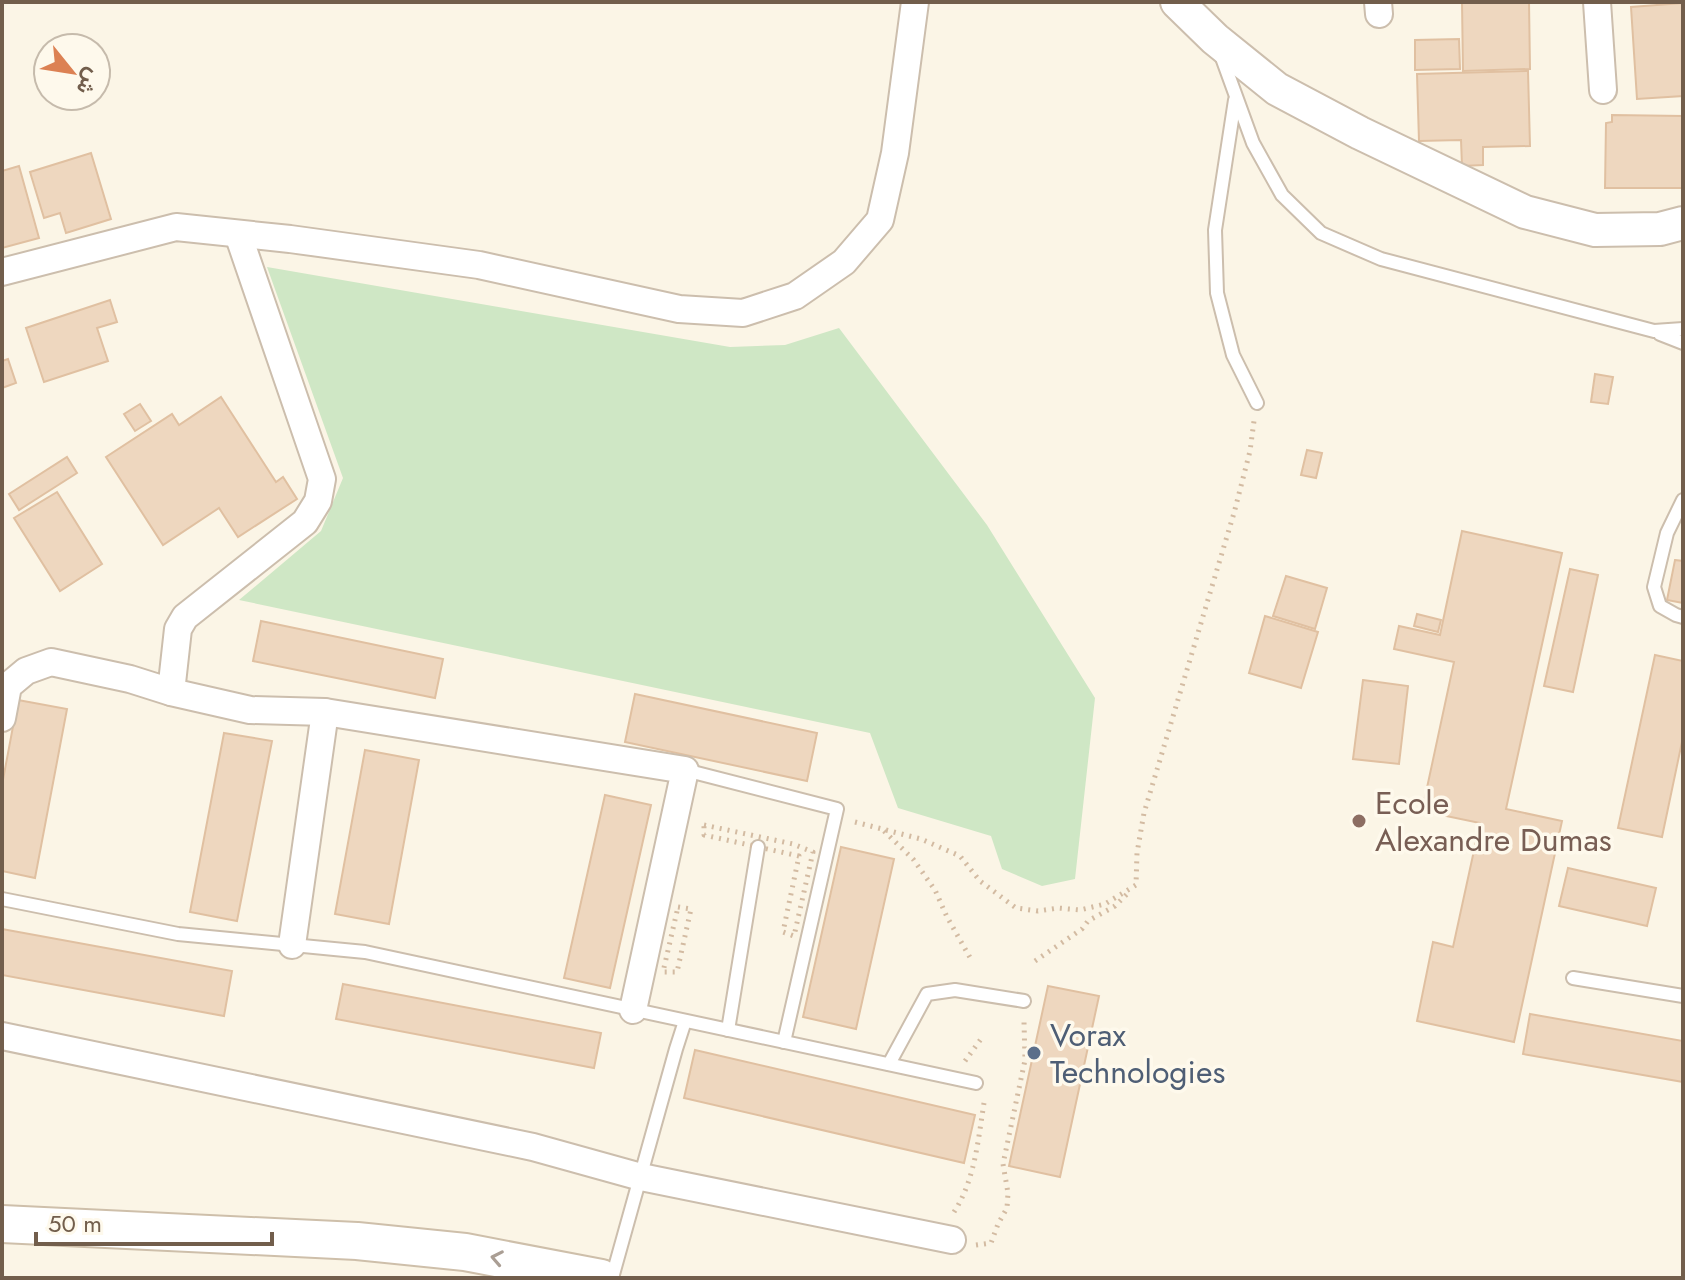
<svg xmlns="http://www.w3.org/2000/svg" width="1685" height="1280" viewBox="0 0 1685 1280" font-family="Jost,Vazirmatn,sans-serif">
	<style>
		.green { fill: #cfe7c5 }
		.building { fill: #eed7bf; stroke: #e0c0a1; stroke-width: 2 }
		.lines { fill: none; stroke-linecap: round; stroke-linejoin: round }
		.service-casing { stroke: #ccbead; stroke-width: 16 }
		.minor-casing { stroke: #ccbead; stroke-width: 30 }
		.tertiary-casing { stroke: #ccbead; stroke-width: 36 }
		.secondary-casing { stroke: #cebfaa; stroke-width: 40 }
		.path { stroke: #d3bba2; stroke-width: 5; stroke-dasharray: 2 6; stroke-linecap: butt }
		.service { stroke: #fff; stroke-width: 12 }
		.minor { stroke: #fff; stroke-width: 26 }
		.tertiary { stroke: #fff; stroke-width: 32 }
		.secondary { stroke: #fff; stroke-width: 36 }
		.oneway { stroke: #aa9e94 }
		.education-dot { fill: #8d6e63; stroke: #fef9ec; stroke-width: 3 }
		.service-dot { fill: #5c6f8a; stroke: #fef9ec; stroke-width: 3 }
		.labels { text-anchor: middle; stroke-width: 7; stroke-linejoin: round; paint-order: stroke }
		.education-label { font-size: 32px; fill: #785e54; stroke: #fef9ec; text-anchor: start }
		.service-label { font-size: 32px; fill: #4e5e75; stroke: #fef9ec; text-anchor: start }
	</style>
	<rect width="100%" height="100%" fill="#fbf5e6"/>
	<polygon class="green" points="267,267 730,347 785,345 839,328 987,525 1095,698 1075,879 1042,886 1002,869 991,836 898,808 870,733 239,600 321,531 343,478"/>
	<g class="building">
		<polygon points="1462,2 1529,2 1530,69 1463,71"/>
		<polygon points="1683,3 1683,96 1637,99 1631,7"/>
		<polygon points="1459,39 1460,69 1415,70 1415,40"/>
		<polygon points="1528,71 1530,146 1483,147 1483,165 1462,166 1461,140 1419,141 1417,74"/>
		<polygon points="1612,115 1683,116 1683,188 1605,188 1606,123 1612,122"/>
		<polygon points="91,153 111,219 66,233 60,213 44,218 30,172"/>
		<polygon points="19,166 39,238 2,248 2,171"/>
		<polygon points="110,300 117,322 97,328 108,361 44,382 26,328"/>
		<polygon points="8,359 16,383 2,388 2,361"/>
		<polygon points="1595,374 1613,377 1608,404 1591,402"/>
		<polygon points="221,397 276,482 283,477 297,499 238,537 219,508 163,545 106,457 172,414 179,425"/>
		<polygon points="140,404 151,421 135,431 124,414"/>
		<polygon points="1307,450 1322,453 1316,478 1301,475"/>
		<polygon points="67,457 77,473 19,510 9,494"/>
		<polygon points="57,492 102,564 60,591 14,518"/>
		<polygon points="1462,531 1562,553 1506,809 1562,821 1514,1042 1417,1021 1433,942 1453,947 1480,823 1422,811 1454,662 1394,649 1399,626 1440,635"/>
		<polygon points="1675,560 1683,561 1683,603 1667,600"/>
		<polygon points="1570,569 1598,575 1573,692 1544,686"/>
		<polygon points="1286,576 1327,588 1315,629 1273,616"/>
		<polygon points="1417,614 1441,620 1438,632 1414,626"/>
		<polygon points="1265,616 1318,632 1301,688 1249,673"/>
		<polygon points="261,621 443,659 435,698 253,661"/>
		<polygon points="1655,655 1683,661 1683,737 1662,837 1618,828"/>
		<polygon points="1363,680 1408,686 1399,764 1353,759"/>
		<polygon points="635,694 817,733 807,781 625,742"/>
		<polygon points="18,700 67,709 35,878 2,871 2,785"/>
		<polygon points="224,733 272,741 237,921 190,912"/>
		<polygon points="365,750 419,760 389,924 335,914"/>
		<polygon points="605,795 651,805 610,988 564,978"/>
		<polygon points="841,847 894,859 856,1029 803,1017"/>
		<polygon points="1568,868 1656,888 1647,926 1559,906"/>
		<polygon points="2,929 232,971 224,1016 2,975"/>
		<polygon points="343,984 601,1033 594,1068 336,1019"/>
		<polygon points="1048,986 1099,996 1060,1177 1009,1166"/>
		<polygon points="1530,1014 1683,1041 1683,1082 1523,1054"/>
		<polygon points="695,1050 975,1115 964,1163 684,1098"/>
	</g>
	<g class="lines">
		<g class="service-casing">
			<g id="service">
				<polyline points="1221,55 1253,143 1282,195 1321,233 1381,259 1654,331 1683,329"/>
				<polyline points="1235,100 1215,230 1217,293 1233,355 1257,403"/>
				<polyline points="1660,334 1683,343"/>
				<polyline points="1683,500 1667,533 1654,587 1660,606 1676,615 1683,617"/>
				<polyline points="685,770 837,809 784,1042"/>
				<polyline points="2,899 178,934 365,952 976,1083"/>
				<polyline points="1573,978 1683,996"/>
				<polyline points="728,1030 758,847"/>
				<polyline points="889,1064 927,994 955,990 1024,1001"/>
				<polyline points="612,1278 676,1049 685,1021"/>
			</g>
		</g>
		<g class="minor-casing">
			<g id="minor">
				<polyline points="1378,2 1379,14"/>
				<polyline points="1597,2 1603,90"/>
				<polyline points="2,272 176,227 290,239 479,265 679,309 743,313 795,296 844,262 880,220 895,153 915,2"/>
				<polyline points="171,692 178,629 185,617 305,522 318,501 322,479 238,234"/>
				<polyline points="2,718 8,686 26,671 51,662 130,679 171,692 250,710 325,712 685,770 633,1010"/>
				<polyline points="292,945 325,712"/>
				<polyline points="2,1036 533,1147 641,1177 952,1240"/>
			</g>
		</g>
		<g class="tertiary-casing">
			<polyline id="tertiary" points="1177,2 1215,39 1277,89 1360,133 1525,212 1595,230 1660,229 1683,223"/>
		</g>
		<g class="secondary-casing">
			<polyline id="secondary" points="2,1224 357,1241 465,1252 601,1278"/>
		</g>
		<g class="path">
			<polyline points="855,822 921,839 960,856 980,881 1016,908 1038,911 1058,908 1080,910 1105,904 1136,885 1137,853 1144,813 1234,513 1250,451 1254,421"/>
			<polygon points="704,825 793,844 813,852 794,936 783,932 799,856 704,835"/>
			<polyline points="884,831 913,859 935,890 947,917 972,961"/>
			<polygon points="678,907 691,909 677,972 663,972"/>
			<polyline points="1035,961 1082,929 1088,921 1115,906 1130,891"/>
			<polyline points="965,1061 981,1039"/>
			<path d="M954 1212C975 1180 978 1140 984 1103"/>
			<polyline points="976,1245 991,1243 998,1224 1007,1208 1008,1193 1003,1164 1025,1060 1024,1022"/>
		</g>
		<use href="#service" class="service"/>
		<use href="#minor" class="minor"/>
		<use href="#tertiary" class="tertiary"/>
		<use href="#secondary" class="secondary"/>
	</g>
	<defs><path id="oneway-chevron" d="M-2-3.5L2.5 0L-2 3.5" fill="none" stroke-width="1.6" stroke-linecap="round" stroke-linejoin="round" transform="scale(2)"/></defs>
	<use class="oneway" href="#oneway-chevron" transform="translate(497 1258) rotate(-169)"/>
	<circle class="education-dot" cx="1359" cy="821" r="8"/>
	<circle class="service-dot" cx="1034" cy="1053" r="8"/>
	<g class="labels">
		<g class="education-label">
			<text x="1375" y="814">Ecole<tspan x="1375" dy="37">Alexandre Dumas</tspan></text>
		</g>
		<g class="service-label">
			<text x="1050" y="1046">Vorax<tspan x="1050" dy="37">Technologies</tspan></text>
		</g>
	</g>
	<rect width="1685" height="1280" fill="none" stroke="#725e4c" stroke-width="8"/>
	<g transform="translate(72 72) rotate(120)"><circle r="38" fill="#fef9ec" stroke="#c6bbac" stroke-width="2"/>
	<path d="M0-6L14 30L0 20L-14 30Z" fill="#dc8153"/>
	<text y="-12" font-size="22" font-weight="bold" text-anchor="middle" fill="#725e4c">ش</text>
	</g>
	<path d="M36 1232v12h236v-12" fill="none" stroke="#725e4c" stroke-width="4"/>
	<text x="48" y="1232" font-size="24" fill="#725e4c" stroke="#fef9ec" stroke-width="6" paint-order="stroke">50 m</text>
</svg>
